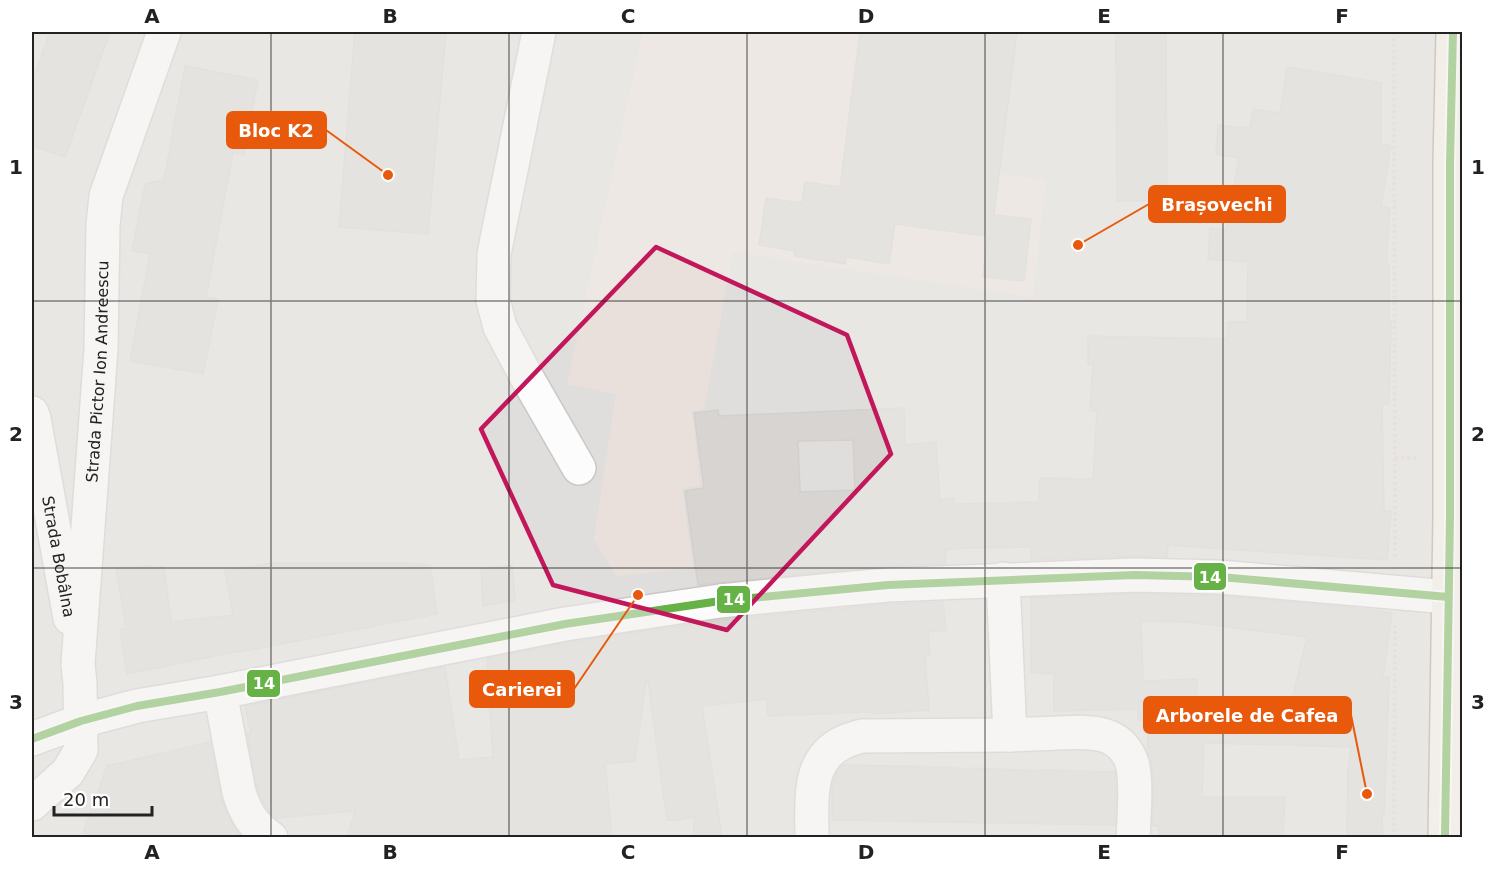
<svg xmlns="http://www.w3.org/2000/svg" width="1494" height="869" viewBox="0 0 1494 869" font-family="'DejaVu Sans',sans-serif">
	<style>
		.residential { fill: #dfdedc }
		.military { fill: #eae0db }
		.building { fill: #d7d4d2; stroke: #d3d0cc; stroke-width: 1.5; fill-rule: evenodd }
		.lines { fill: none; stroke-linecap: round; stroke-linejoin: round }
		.minor-casing { stroke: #c9c8c7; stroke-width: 36 }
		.major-casing { stroke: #a79c86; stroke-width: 36 }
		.path { stroke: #dccecd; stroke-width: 4; stroke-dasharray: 3 3; stroke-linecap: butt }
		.minor { stroke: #fdfcfc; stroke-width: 33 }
		.major { stroke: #f3ede7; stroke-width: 33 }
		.bus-1-casing { stroke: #fff; stroke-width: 12 }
		.bus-1 { stroke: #66b247; stroke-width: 8 }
		.marked { fill: none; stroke: #c2185b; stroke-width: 4.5; stroke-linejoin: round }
		.grid { fill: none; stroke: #222; stroke-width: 1.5; stroke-opacity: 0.55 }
		.labels { text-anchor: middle; stroke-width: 4.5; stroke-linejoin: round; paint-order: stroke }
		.street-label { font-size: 16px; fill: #222; stroke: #fff }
		.leader { fill: none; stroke: #e8590c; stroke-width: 2 }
		.callout-dot { fill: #e8590c; stroke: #fff; stroke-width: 2 }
		.callout { fill: #e8590c; stroke: #e8590c; stroke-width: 2 }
		.callout-label { font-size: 18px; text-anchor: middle; font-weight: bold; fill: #fff }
		.line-badge { stroke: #fff; stroke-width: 2 }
		.badge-label { font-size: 16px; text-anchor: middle; font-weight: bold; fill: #fff }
		.neatline { fill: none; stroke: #222; stroke-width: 2 }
		.grid-label { font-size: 20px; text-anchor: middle; font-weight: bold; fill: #222 }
	</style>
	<rect width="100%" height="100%" fill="#f0eeeb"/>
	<rect class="residential" x="32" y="32" width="1430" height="805"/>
	<polygon class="military" points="643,32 955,32 936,168 1046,180 1033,297 733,252 704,409 692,411 700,485 682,489 693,568 616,576 594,539 616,394 567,384"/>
	<g class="building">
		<polygon points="50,32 110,32 65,157 32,146 32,82"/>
		<polygon points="355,32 446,32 428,234 339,227"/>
		<polygon points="860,32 1017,32 994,215 1031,219 1024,281 983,277 987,236 895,224 889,264 846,257 845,264 795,256 795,251 759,245 766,198 802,203 805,182 840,187"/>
		<polygon points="1116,32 1166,32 1167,200 1117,201"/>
		<polygon points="185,66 258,80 244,155 233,153 206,297 218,299 203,374 130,361 150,254 132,251 145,184 164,180"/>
		<path d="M1287 67 1381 83V144L1391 146 1381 206 1390 208 1386 263 1389 264V320L1391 321 1389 405 1382 404 1384 511H1391L1387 560 1168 545 1167 557 1133 556 1031 560V547L966 548 946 550 945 564 886 566 698 585 685 491 704 488 694 413 718 410 719 416 904 408 905 445 936 442 940 500 954 498V504L1039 502 1040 478 1093 479 1097 411 1090 410 1093 364H1088V336L1227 339 1228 322H1247L1248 262 1208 259 1210 228 1226 230 1239 158 1216 154 1218 125 1250 128 1253 109 1280 113ZM853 440 855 490 800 492 798 441Z"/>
		<polygon points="274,563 405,563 430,565 437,614 239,652 239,651 127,674 120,629 126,628 116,568 152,566 152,568 164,567 171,622 233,615 225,571"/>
		<polygon points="512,565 515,600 483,606 481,569"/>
		<path d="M1134 594 1219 596 1347 607 1392 613 1383 677 1389 678 1384 815 1382 816 1383 837H1347L1348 769 1351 747 1204 743 1202 797H1285L1283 837H1163V835H1159V826H1152L1153 778 1152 766 1148 753V720H1138V709L1054 711V674L1031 673V598ZM1141 621 1187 622 1307 637 1290 708 1196 709 1197 679 1143 681Z"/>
		<polygon points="943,602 946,630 928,632 930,656 925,656 929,710 872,714 872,712 768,716 766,699 702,706 722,837 694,837 694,817 679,820 667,820 648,681 646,681 635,761 605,764 612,837 347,837 355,811 276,818 266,808 257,787 247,733 251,733 245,706 445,667 459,760 493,757 487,659 568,642 722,620 889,604"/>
		<polygon points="210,742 221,798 227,814 240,835 240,837 114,837 83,833 107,766"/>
		<polygon points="843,765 945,767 972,770 972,768 1042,771 1042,770 1115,772 1116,789 1115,825 832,820 832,787 837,772"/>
	</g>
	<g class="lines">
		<g class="minor-casing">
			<g id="minor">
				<polyline points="539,32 494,254 493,300 500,327 526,376 579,468"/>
				<path id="s1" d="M32 413 34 419 70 618"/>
				<path d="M1003 579 1010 735C1026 734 1042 734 1057 733 1087 732 1120 728 1132 763 1137 780 1134 818 1133 838"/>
				<path d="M220 692 239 792C245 812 253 826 271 838"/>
				<polyline points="32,739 81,721 137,706 220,692 565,624 720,601 832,590 888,585 1134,575 1220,577 1448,597"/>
				<path id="s2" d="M32 804 68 772 81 750 80 684 78 664 101 349 103 225 106 196 164 32"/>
				<path d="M812 838C812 804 806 763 840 744 847 740 855 738 862 736L1010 735"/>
			</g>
		</g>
		<g class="major-casing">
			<polyline id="major" points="1445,838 1450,516 1450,163 1453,32"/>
		</g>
		<g class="path">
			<polyline points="1394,32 1395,559"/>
			<polyline points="1395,458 1418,458"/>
			<polyline points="1394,838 1395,623"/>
		</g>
		<use href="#minor" class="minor"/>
		<use href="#major" class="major"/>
		<g class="bus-1-casing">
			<g id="bus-1">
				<polyline points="32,739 81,721 137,706 220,692 565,624 720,601 888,585 1134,575 1220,577 1448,597"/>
				<polyline points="1445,838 1450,516 1450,163 1453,32"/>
			</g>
		</g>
		<use href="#bus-1" class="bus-1"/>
	</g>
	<path d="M0 0H1494V869H0ZM656 247 847 335 891 454 727 630 553 585 481 429Z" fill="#f0eeeb" fill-opacity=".55" fill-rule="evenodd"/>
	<path class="marked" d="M656 247 847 335 891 454 727 630 553 585 481 429Z"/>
	<path class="grid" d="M271 32V838M509 32V838M747 32V838M985 32V838M1223 32V838M32 301H1462M32 568H1462"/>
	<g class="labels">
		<g class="street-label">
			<text dy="6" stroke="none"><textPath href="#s2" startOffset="453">Strada Pictor Ion Andreescu</textPath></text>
			<text dy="6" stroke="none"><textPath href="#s1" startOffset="146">Strada Bobâlna</textPath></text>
		</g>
	</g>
	<path class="leader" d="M388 175L326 130M1078 245L1149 204M638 595L574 689M1367 794L1351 715"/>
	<g class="callout-dot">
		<circle cx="388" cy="175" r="6"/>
		<circle cx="1078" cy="245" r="6"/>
		<circle cx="638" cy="595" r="6"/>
		<circle cx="1367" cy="794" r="6"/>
	</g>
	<g class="callout">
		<rect x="227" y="112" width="99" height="36" rx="6"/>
		<rect x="1149" y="186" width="136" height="36" rx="6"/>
		<rect x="470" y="671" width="104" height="36" rx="6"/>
		<rect x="1144" y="697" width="207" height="36" rx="6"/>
	</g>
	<g class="callout-label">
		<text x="276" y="137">Bloc K2</text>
		<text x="1217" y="211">Brașovechi</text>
		<text x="522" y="696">Carierei</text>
		<text x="1247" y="722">Arborele de Cafea</text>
	</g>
	<g class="line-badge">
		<rect x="1193" y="562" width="34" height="29" rx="6" fill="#66b247"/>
		<rect x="716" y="585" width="35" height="29" rx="6" fill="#66b247"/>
		<rect x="246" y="669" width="35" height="29" rx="6" fill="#66b247"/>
	</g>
	<g class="badge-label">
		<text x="1210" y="583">14</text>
		<text x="734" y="605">14</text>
		<text x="264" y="689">14</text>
	</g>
	<rect width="1494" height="869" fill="none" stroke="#ffffff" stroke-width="66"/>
	<path d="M54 806v9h98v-9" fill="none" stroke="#222222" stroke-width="3"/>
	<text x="63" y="806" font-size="18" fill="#222222" stroke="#ffffff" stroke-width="4.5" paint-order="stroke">20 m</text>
	<rect x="33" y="33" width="1428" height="803" class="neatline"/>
	<g class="grid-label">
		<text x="152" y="23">A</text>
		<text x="390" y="23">B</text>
		<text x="628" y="23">C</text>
		<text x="866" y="23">D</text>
		<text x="1104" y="23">E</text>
		<text x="1342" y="23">F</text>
		<text x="16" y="174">1</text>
		<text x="1478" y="174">1</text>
		<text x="16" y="441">2</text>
		<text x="1478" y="441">2</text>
		<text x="16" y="709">3</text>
		<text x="1478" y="709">3</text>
		<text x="152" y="859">A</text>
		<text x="390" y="859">B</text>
		<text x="628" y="859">C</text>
		<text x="866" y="859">D</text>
		<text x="1104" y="859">E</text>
		<text x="1342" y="859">F</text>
	</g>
</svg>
